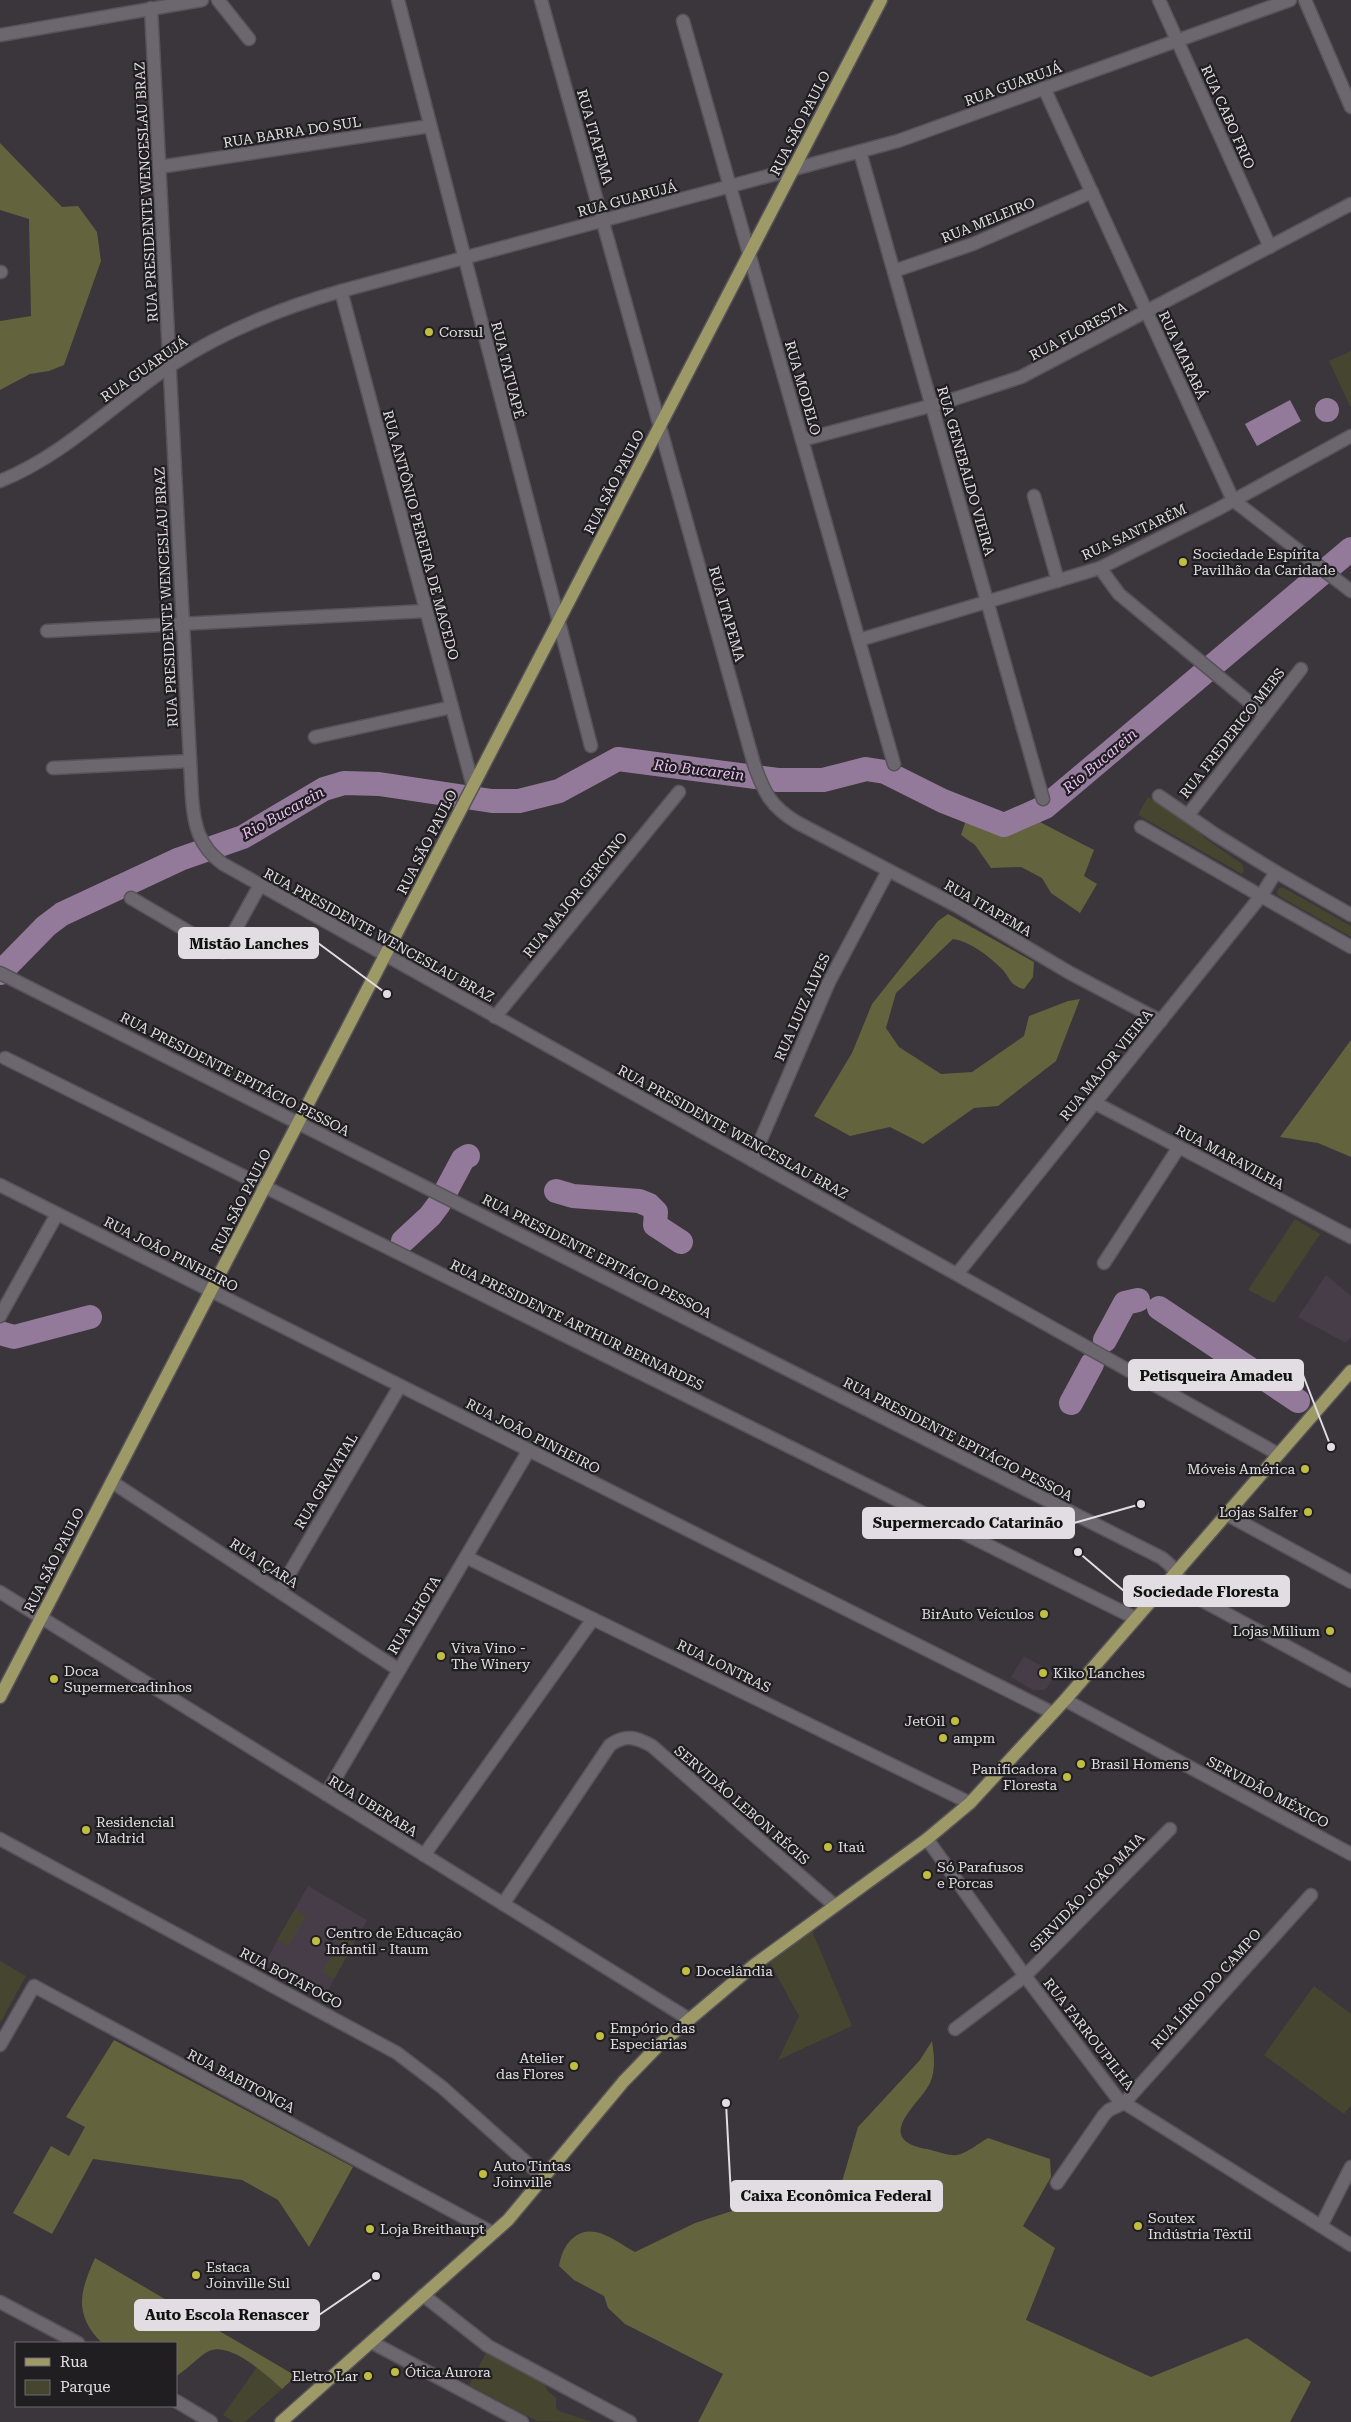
<svg xmlns="http://www.w3.org/2000/svg" width="1351" height="2422" viewBox="0 0 1351 2422" font-family="'Roboto Serif',serif">
	<style>
		.built { fill: #473d49 }
		.green { fill: #464630 }
		.forest { fill: #63633d }
		.water { fill: #937a9a }
		.lines { fill: none; stroke-linecap: round; stroke-linejoin: round }
		.river { stroke: #937a9a; stroke-width: 24 }
		.minor-casing { stroke: #575358; stroke-width: 15 }
		.tertiary-casing { stroke: #575358; stroke-width: 15 }
		.primary-casing { stroke: #575358; stroke-width: 15 }
		.minor { stroke: #6c666e; stroke-width: 12 }
		.tertiary { stroke: #6c666e; stroke-width: 12 }
		.primary { stroke: #9d9a67; stroke-width: 12 }
		.poi-dot { fill: #c0be41; stroke: #201e21; stroke-width: 2 }
		.labels { text-anchor: middle; stroke-width: 4.5; stroke-linejoin: round; paint-order: stroke }
		.street-label { font-size: 14px; fill: #e1dde2; stroke: #201e21 }
		.poi-label { font-size: 14px; fill: #e1dde2; stroke: #201e21; text-anchor: start }
		.water-label { font-size: 15px; font-style: italic; fill: #eabff5; stroke: #201e21 }
		.leader { fill: none; stroke: #e1dde2; stroke-width: 2 }
		.callout-dot { fill: #e1dde2; stroke: #201e21; stroke-width: 2 }
		.callout { fill: #e1dde2; stroke: #e1dde2; stroke-width: 2 }
		.callout-label { font-size: 15px; text-anchor: middle; font-weight: bold; fill: #111 }
	</style>
	<rect width="100%" height="100%" fill="#3b353c"/>
	<g class="built">
		<polygon points="1326,1275 1351,1296 1351,1337 1346,1343 1298,1317"/>
		<polygon points="1024,1656 1055,1674 1047,1688 1043,1690 1033,1690 1011,1677"/>
		<polygon points="308,1886 367,1920 326,1994 266,1961"/>
	</g>
	<g class="green">
		<polygon points="1351,351 1351,408 1329,361"/>
		<polygon points="1148,797 1183,818 1206,839 1242,864 1244,870 1242,874 1138,815"/>
		<polygon points="1279,888 1284,888 1351,926 1351,937 1279,896 1277,893"/>
		<polygon points="1295,1219 1320,1234 1274,1303 1248,1290"/>
		<polygon points="295,1909 306,1916 288,1946 277,1940"/>
		<polygon points="812,1931 852,2026 778,2060 799,2016 770,1963"/>
		<polygon points="343,1936 354,1943 334,1979 322,1972"/>
		<polygon points="0,1961 26,1976 0,2023"/>
		<polygon points="1314,1986 1351,2014 1351,2105 1344,2114 1264,2055"/>
		<polygon points="488,2349 541,2377 547,2390 556,2398 556,2408 559,2411 592,2422 537,2421 469,2385"/>
		<polygon points="257,2367 282,2389 245,2422 234,2422 223,2415"/>
	</g>
	<g class="forest">
		<polygon points="0,143 62,207 78,206 97,232 101,261 64,365 49,371 30,374 0,390 0,321 31,316 29,219 0,210"/>
		<polygon points="967,817 1010,835 1036,820 1094,850 1084,876 1097,884 1080,913 1051,893 1042,878 1021,867 991,868 975,845 961,835"/>
		<path d="M948 914 1034 962 1033 977 1024 989C1009 985 1011 979 1002 969 988 956 972 942 953 939L896 993 886 1028 899 1047 941 1074 972 1072 1024 1036 1029 1016 1068 1001 1080 999 1056 1061 998 1106 974 1108 923 1144 890 1127 850 1136 814 1116 852 1053 872 1004 938 921Z"/>
		<polygon points="1351,1040 1351,1157 1318,1143 1280,1137"/>
		<polygon points="114,2040 353,2167 309,2247 278,2200 242,2180 93,2159 52,2234 13,2213 51,2146 69,2156 85,2127 66,2117"/>
		<path d="M932 2041C934 2054 936 2070 930 2083 920 2104 871 2139 927 2149 936 2151 949 2156 957 2155 967 2153 979 2143 988 2138L1050 2159 1051 2177 1023 2226 1055 2248 1026 2320 1151 2377 1247 2338 1311 2382 1290 2422H698L723 2374 625 2324 608 2308 604 2296 574 2280 559 2266C561 2255 564 2246 573 2238 593 2221 615 2241 635 2252L695 2223 747 2206 795 2209 836 2202 858 2127 920 2060Z"/>
		<path d="M95 2258 296 2376 282 2389C267 2376 229 2339 207 2352 196 2359 188 2369 176 2376V2343H102C73 2314 80 2291 95 2258Z"/>
	</g>
	<g class="water">
		<circle cx="1327" cy="410" r="12"/>
		<polygon points="1290,400 1301,421 1257,446 1245,424"/>
	</g>
	<g class="lines">
		<g class="river">
			<polyline points="0,973 46,926 62,914 180,859 243,837 324,789 344,783 379,784 492,801 519,801 559,791 618,759 778,780 823,780 866,769 885,772 943,801 1004,825 1045,807 1351,549"/>
			<polyline points="447,1189 463,1159 468,1156"/>
			<polyline points="556,1191 573,1196 639,1201 649,1205 656,1212 655,1225 681,1242"/>
			<polyline points="403,1241 430,1216 439,1204"/>
			<polyline points="1159,1308 1298,1401"/>
			<polyline points="0,1333 14,1337 90,1317"/>
			<polyline points="1105,1340 1125,1303 1138,1300"/>
			<polyline points="1071,1403 1092,1364"/>
		</g>
		<g class="minor-casing">
			<g id="minor">
				<polyline points="218,0 249,39"/>
				<polyline points="398,0 591,746"/>
				<path d="M541 0 754 764C764 793 771 807 798 823L957 906 1070 973 1161 1021"/>
				<polyline points="1159,0 1270,247"/>
				<polyline points="1305,0 1351,107"/>
				<path d="M151 8 192 798C194 825 199 847 223 864L1278 1454"/>
				<polyline points="683,21 894,764"/>
				<polyline points="0,35 202,0"/>
				<polyline points="1044,88 1233,500 1351,591"/>
				<polyline points="860,152 1043,799"/>
				<polyline points="159,167 430,126"/>
				<polyline points="894,271 973,244 1092,192"/>
				<polyline points="0,272 1,272"/>
				<polyline points="341,291 473,786"/>
				<polyline points="802,440 945,402 1021,377 1351,204"/>
				<polyline points="1034,496 1058,581"/>
				<polyline points="1100,568 1119,594 1265,715"/>
				<polyline points="47,631 426,611"/>
				<polyline points="859,640 1100,568 1218,509 1351,436"/>
				<polyline points="315,737 452,707"/>
				<polyline points="53,768 190,761"/>
				<polyline points="1159,796 1216,835 1276,872"/>
				<polyline points="1188,815 1301,669"/>
				<polyline points="131,898 223,952 260,885"/>
				<polyline points="495,1017 679,792"/>
				<polyline points="5,1058 1135,1618"/>
				<polyline points="1095,1103 1351,1237"/>
				<polyline points="752,1160 829,982 888,871"/>
				<polyline points="0,1185 1053,1713"/>
				<polyline points="1104,1263 1179,1147"/>
				<polyline points="957,1274 1261,896 1141,827"/>
				<polyline points="0,1316 57,1214"/>
				<polyline points="112,1482 399,1670"/>
				<polyline points="1226,1514 1351,1582"/>
				<polyline points="466,1557 970,1803"/>
				<polyline points="279,1591 400,1386"/>
				<polyline points="0,1592 689,2019"/>
				<polyline points="1065,1700 1351,1854"/>
				<polyline points="326,1794 529,1450"/>
				<polyline points="424,1855 593,1619"/>
				<path d="M503 1904 610 1745C625 1734 636 1737 652 1746L834 1905"/>
				<polyline points="955,2029 1025,1976 1170,1829"/>
				<polyline points="0,2045 34,1986 493,2233"/>
				<polyline points="1057,2183 1104,2115 1109,2110 1124,2103 1311,1895"/>
				<polyline points="1321,2226 1351,2167"/>
				<polyline points="423,2295 488,2346 630,2422"/>
				<polyline points="0,2302 78,2343"/>
				<polyline points="371,2342 522,2422"/>
				<polyline points="176,2401 211,2422"/>
			</g>
		</g>
		<g class="tertiary-casing">
			<g id="tertiary">
				<path d="M0 481C65 455 113 404 170 366 222 332 281 308 341 291L898 141 1290 0"/>
				<polyline points="1351,915 1276,872 1261,896 1351,947"/>
				<polyline points="0,973 1162,1558 1170,1565 1188,1590 1203,1601 1351,1681"/>
				<polyline points="0,1839 397,2053 443,2088 544,2178"/>
				<polyline points="927,1839 1025,1976 1118,2099 1351,2245"/>
			</g>
		</g>
		<g class="primary-casing">
			<g id="primary">
				<polyline points="0,1697 881,0"/>
				<polyline points="281,2422 508,2220 624,2081 659,2045 754,1965 927,1839 970,1803 1065,1700 1351,1371"/>
			</g>
		</g>
		<use href="#minor" class="minor"/>
		<use href="#tertiary" class="tertiary"/>
		<use href="#primary" class="primary"/>
	</g>
	<g class="poi-dot">
		<circle cx="429" cy="332" r="5"/>
		<circle cx="1183" cy="562" r="5"/>
		<circle cx="1305" cy="1469" r="5"/>
		<circle cx="1308" cy="1512" r="5"/>
		<circle cx="1044" cy="1614" r="5"/>
		<circle cx="1330" cy="1631" r="5"/>
		<circle cx="441" cy="1656" r="5"/>
		<circle cx="1043" cy="1673" r="5"/>
		<circle cx="54" cy="1679" r="5"/>
		<circle cx="955" cy="1721" r="5"/>
		<circle cx="943" cy="1738" r="5"/>
		<circle cx="1081" cy="1764" r="5"/>
		<circle cx="1067" cy="1777" r="5"/>
		<circle cx="86" cy="1830" r="5"/>
		<circle cx="828" cy="1847" r="5"/>
		<circle cx="927" cy="1875" r="5"/>
		<circle cx="316" cy="1941" r="5"/>
		<circle cx="686" cy="1971" r="5"/>
		<circle cx="600" cy="2036" r="5"/>
		<circle cx="574" cy="2066" r="5"/>
		<circle cx="483" cy="2174" r="5"/>
		<circle cx="1138" cy="2226" r="5"/>
		<circle cx="370" cy="2229" r="5"/>
		<circle cx="196" cy="2275" r="5"/>
		<circle cx="395" cy="2372" r="5"/>
		<circle cx="368" cy="2376" r="5"/>
	</g>
	<g class="labels">
		<g class="street-label">
			<text transform="translate(1013 84) rotate(-20)" y="5">RUA GUARUJÁ</text>
			<text transform="translate(1228 117) rotate(66)" y="5">RUA CABO FRIO</text>
			<text transform="translate(800 123) rotate(-63)" y="5">RUA SÃO PAULO</text>
			<text transform="translate(292 132) rotate(-9)" y="5">RUA BARRA DO SUL</text>
			<text transform="translate(595 137) rotate(74)" y="5">RUA ITAPEMA</text>
			<text transform="translate(146 192) rotate(-93)" y="5">RUA PRESIDENTE WENCESLAU BRAZ</text>
			<text transform="translate(627 199) rotate(-15)" y="5">RUA GUARUJÁ</text>
			<text transform="translate(988 220) rotate(-22)" y="5">RUA MELEIRO</text>
			<text transform="translate(1078 331) rotate(-28)" y="5">RUA FLORESTA</text>
			<text transform="translate(1183 355) rotate(65)" y="5">RUA MARABÁ</text>
			<text transform="translate(144 369) rotate(-35)" y="5">RUA GUARUJÁ</text>
			<text transform="translate(508 370) rotate(76)" y="5">RUA TATUAPÉ</text>
			<text transform="translate(803 388) rotate(74)" y="5">RUA MODELO</text>
			<text transform="translate(966 471) rotate(74)" y="5">RUA GENEBALDO VIEIRA</text>
			<text transform="translate(614 482) rotate(-63)" y="5">RUA SÃO PAULO</text>
			<text transform="translate(1134 532) rotate(-25)" y="5">RUA SANTARÉM</text>
			<text transform="translate(421 535) rotate(75)" y="5">RUA ANTÔNIO PEREIRA DE MACEDO</text>
			<text transform="translate(166 597) rotate(-93)" y="5">RUA PRESIDENTE WENCESLAU BRAZ</text>
			<text transform="translate(727 614) rotate(74)" y="5">RUA ITAPEMA</text>
			<text transform="translate(1232 733) rotate(-52)" y="5">RUA FREDERICO MEBS</text>
			<text transform="translate(427 842) rotate(-63)" y="5">RUA SÃO PAULO</text>
			<text transform="translate(575 895) rotate(-51)" y="5">RUA MAJOR GERCINO</text>
			<text transform="translate(988 908) rotate(30)" y="5">RUA ITAPEMA</text>
			<text transform="translate(379 935) rotate(29)" y="5">RUA PRESIDENTE WENCESLAU BRAZ</text>
			<text transform="translate(802 1007) rotate(-66)" y="5">RUA LUIZ ALVES</text>
			<text transform="translate(1106 1065) rotate(-51)" y="5">RUA MAJOR VIEIRA</text>
			<text transform="translate(235 1074) rotate(27)" y="5">RUA PRESIDENTE EPITÁCIO PESSOA</text>
			<text transform="translate(733 1132) rotate(29)" y="5">RUA PRESIDENTE WENCESLAU BRAZ</text>
			<text transform="translate(1230 1157) rotate(28)" y="5">RUA MARAVILHA</text>
			<text transform="translate(241 1201) rotate(-63)" y="5">RUA SÃO PAULO</text>
			<text transform="translate(171 1254) rotate(27)" y="5">RUA JOÃO PINHEIRO</text>
			<text transform="translate(597 1256) rotate(27)" y="5">RUA PRESIDENTE EPITÁCIO PESSOA</text>
			<text transform="translate(577 1325) rotate(26)" y="5">RUA PRESIDENTE ARTHUR BERNARDES</text>
			<text transform="translate(533 1436) rotate(27)" y="5">RUA JOÃO PINHEIRO</text>
			<text transform="translate(958 1439) rotate(27)" y="5">RUA PRESIDENTE EPITÁCIO PESSOA</text>
			<text transform="translate(326 1481) rotate(-59)" y="5">RUA GRAVATAL</text>
			<text transform="translate(54 1560) rotate(-63)" y="5">RUA SÃO PAULO</text>
			<text transform="translate(264 1563) rotate(33)" y="5">RUA IÇARA</text>
			<text transform="translate(414 1615) rotate(-59)" y="5">RUA ILHOTA</text>
			<text transform="translate(724 1666) rotate(26)" y="5">RUA LONTRAS</text>
			<text transform="translate(1268 1792) rotate(28)" y="5">SERVIDÃO MÉXICO</text>
			<text transform="translate(742 1805) rotate(41)" y="5">SERVIDÃO LEBON RÉGIS</text>
			<text transform="translate(373 1806) rotate(32)" y="5">RUA UBERABA</text>
			<text transform="translate(1087 1892) rotate(-46)" y="5">SERVIDÃO JOÃO MAIA</text>
			<text transform="translate(291 1978) rotate(28)" y="5">RUA BOTAFOGO</text>
			<text transform="translate(1206 1989) rotate(-48)" y="5">RUA LÍRIO DO CAMPO</text>
			<text transform="translate(1089 2034) rotate(52)" y="5">RUA FARROUPILHA</text>
			<text transform="translate(241 2081) rotate(28)" y="5">RUA BABITONGA</text>
		</g>
		<g class="poi-label">
			<text x="439" y="337">Corsul</text>
			<text x="1193" y="559">Sociedade Espírita<tspan x="1193" dy="16">Pavilhão da Caridade</tspan></text>
			<text x="1295" y="1474" text-anchor="end">Móveis América</text>
			<text x="1298" y="1517" text-anchor="end">Lojas Salfer</text>
			<text x="1034" y="1619" text-anchor="end">BirAuto Veículos</text>
			<text x="1320" y="1636" text-anchor="end">Lojas Milium</text>
			<text x="451" y="1653">Viva Vino -<tspan x="451" dy="16">The Winery</tspan></text>
			<text x="64" y="1676">Doca<tspan x="64" dy="16">Supermercadinhos</tspan></text>
			<text x="1053" y="1678">Kiko Lanches</text>
			<text x="945" y="1726" text-anchor="end">JetOil</text>
			<text x="953" y="1743">ampm</text>
			<text x="1091" y="1769">Brasil Homens</text>
			<text x="1057" y="1774" text-anchor="end">Panificadora<tspan x="1057" dy="16">Floresta</tspan></text>
			<text x="96" y="1827">Residencial<tspan x="96" dy="16">Madrid</tspan></text>
			<text x="838" y="1852">Itaú</text>
			<text x="937" y="1872">Só Parafusos<tspan x="937" dy="16">e Porcas</tspan></text>
			<text x="326" y="1938">Centro de Educação<tspan x="326" dy="16">Infantil - Itaum</tspan></text>
			<text x="696" y="1976">Docelândia</text>
			<text x="610" y="2033">Empório das<tspan x="610" dy="16">Especiarias</tspan></text>
			<text x="564" y="2063" text-anchor="end">Atelier<tspan x="564" dy="16">das Flores</tspan></text>
			<text x="493" y="2171">Auto Tintas<tspan x="493" dy="16">Joinville</tspan></text>
			<text x="1148" y="2223">Soutex<tspan x="1148" dy="16">Indústria Têxtil</tspan></text>
			<text x="380" y="2234">Loja Breithaupt</text>
			<text x="206" y="2272">Estaca<tspan x="206" dy="16">Joinville Sul</tspan></text>
			<text x="405" y="2377">Ótica Aurora</text>
			<text x="358" y="2381" text-anchor="end">Eletro Lar</text>
		</g>
		<g class="water-label">
			<text transform="translate(1100 761) rotate(-40)" y="5">Rio Bucarein</text>
			<text transform="translate(699 770) rotate(7)" y="5">Rio Bucarein</text>
			<text transform="translate(283 813) rotate(-29)" y="5">Rio Bucarein</text>
		</g>
	</g>
	<path class="leader" d="M387 994L318 943M1331 1447L1303 1375M1141 1504L1074 1523M1078 1552L1124 1591M726 2103L731 2196M376 2276L319 2315"/>
	<g class="callout-dot">
		<circle cx="387" cy="994" r="5"/>
		<circle cx="1331" cy="1447" r="5"/>
		<circle cx="1141" cy="1504" r="5"/>
		<circle cx="1078" cy="1552" r="5"/>
		<circle cx="726" cy="2103" r="5"/>
		<circle cx="376" cy="2276" r="5"/>
	</g>
	<g class="callout">
		<rect x="179" y="928" width="139" height="30" rx="5"/>
		<rect x="1129" y="1360" width="174" height="30" rx="5"/>
		<rect x="863" y="1508" width="211" height="30" rx="5"/>
		<rect x="1124" y="1576" width="165" height="30" rx="5"/>
		<rect x="731" y="2181" width="211" height="30" rx="5"/>
		<rect x="135" y="2300" width="184" height="30" rx="5"/>
	</g>
	<g class="callout-label">
		<text x="249" y="949">Mistão Lanches</text>
		<text x="1216" y="1381">Petisqueira Amadeu</text>
		<text x="968" y="1528">Supermercado Catarinão</text>
		<text x="1206" y="1597">Sociedade Floresta</text>
		<text x="836" y="2201">Caixa Econômica Federal</text>
		<text x="227" y="2320">Auto Escola Renascer</text>
	</g>
	<rect x="15" y="2342" width="162" height="65" fill="#201e21" stroke="#6d6a6e"/>
	<rect x="25" y="2358" width="25" height="8" fill="#9d9a67" stroke="#6d6a6e"/>
	<text x="60" y="2367" font-size="15" fill="#e1dde2">Rua</text>
	<rect x="25" y="2380" width="25" height="15" fill="#464630" stroke="#6d6a6e"/>
	<text x="60" y="2392" font-size="15" fill="#e1dde2">Parque</text>
</svg>
